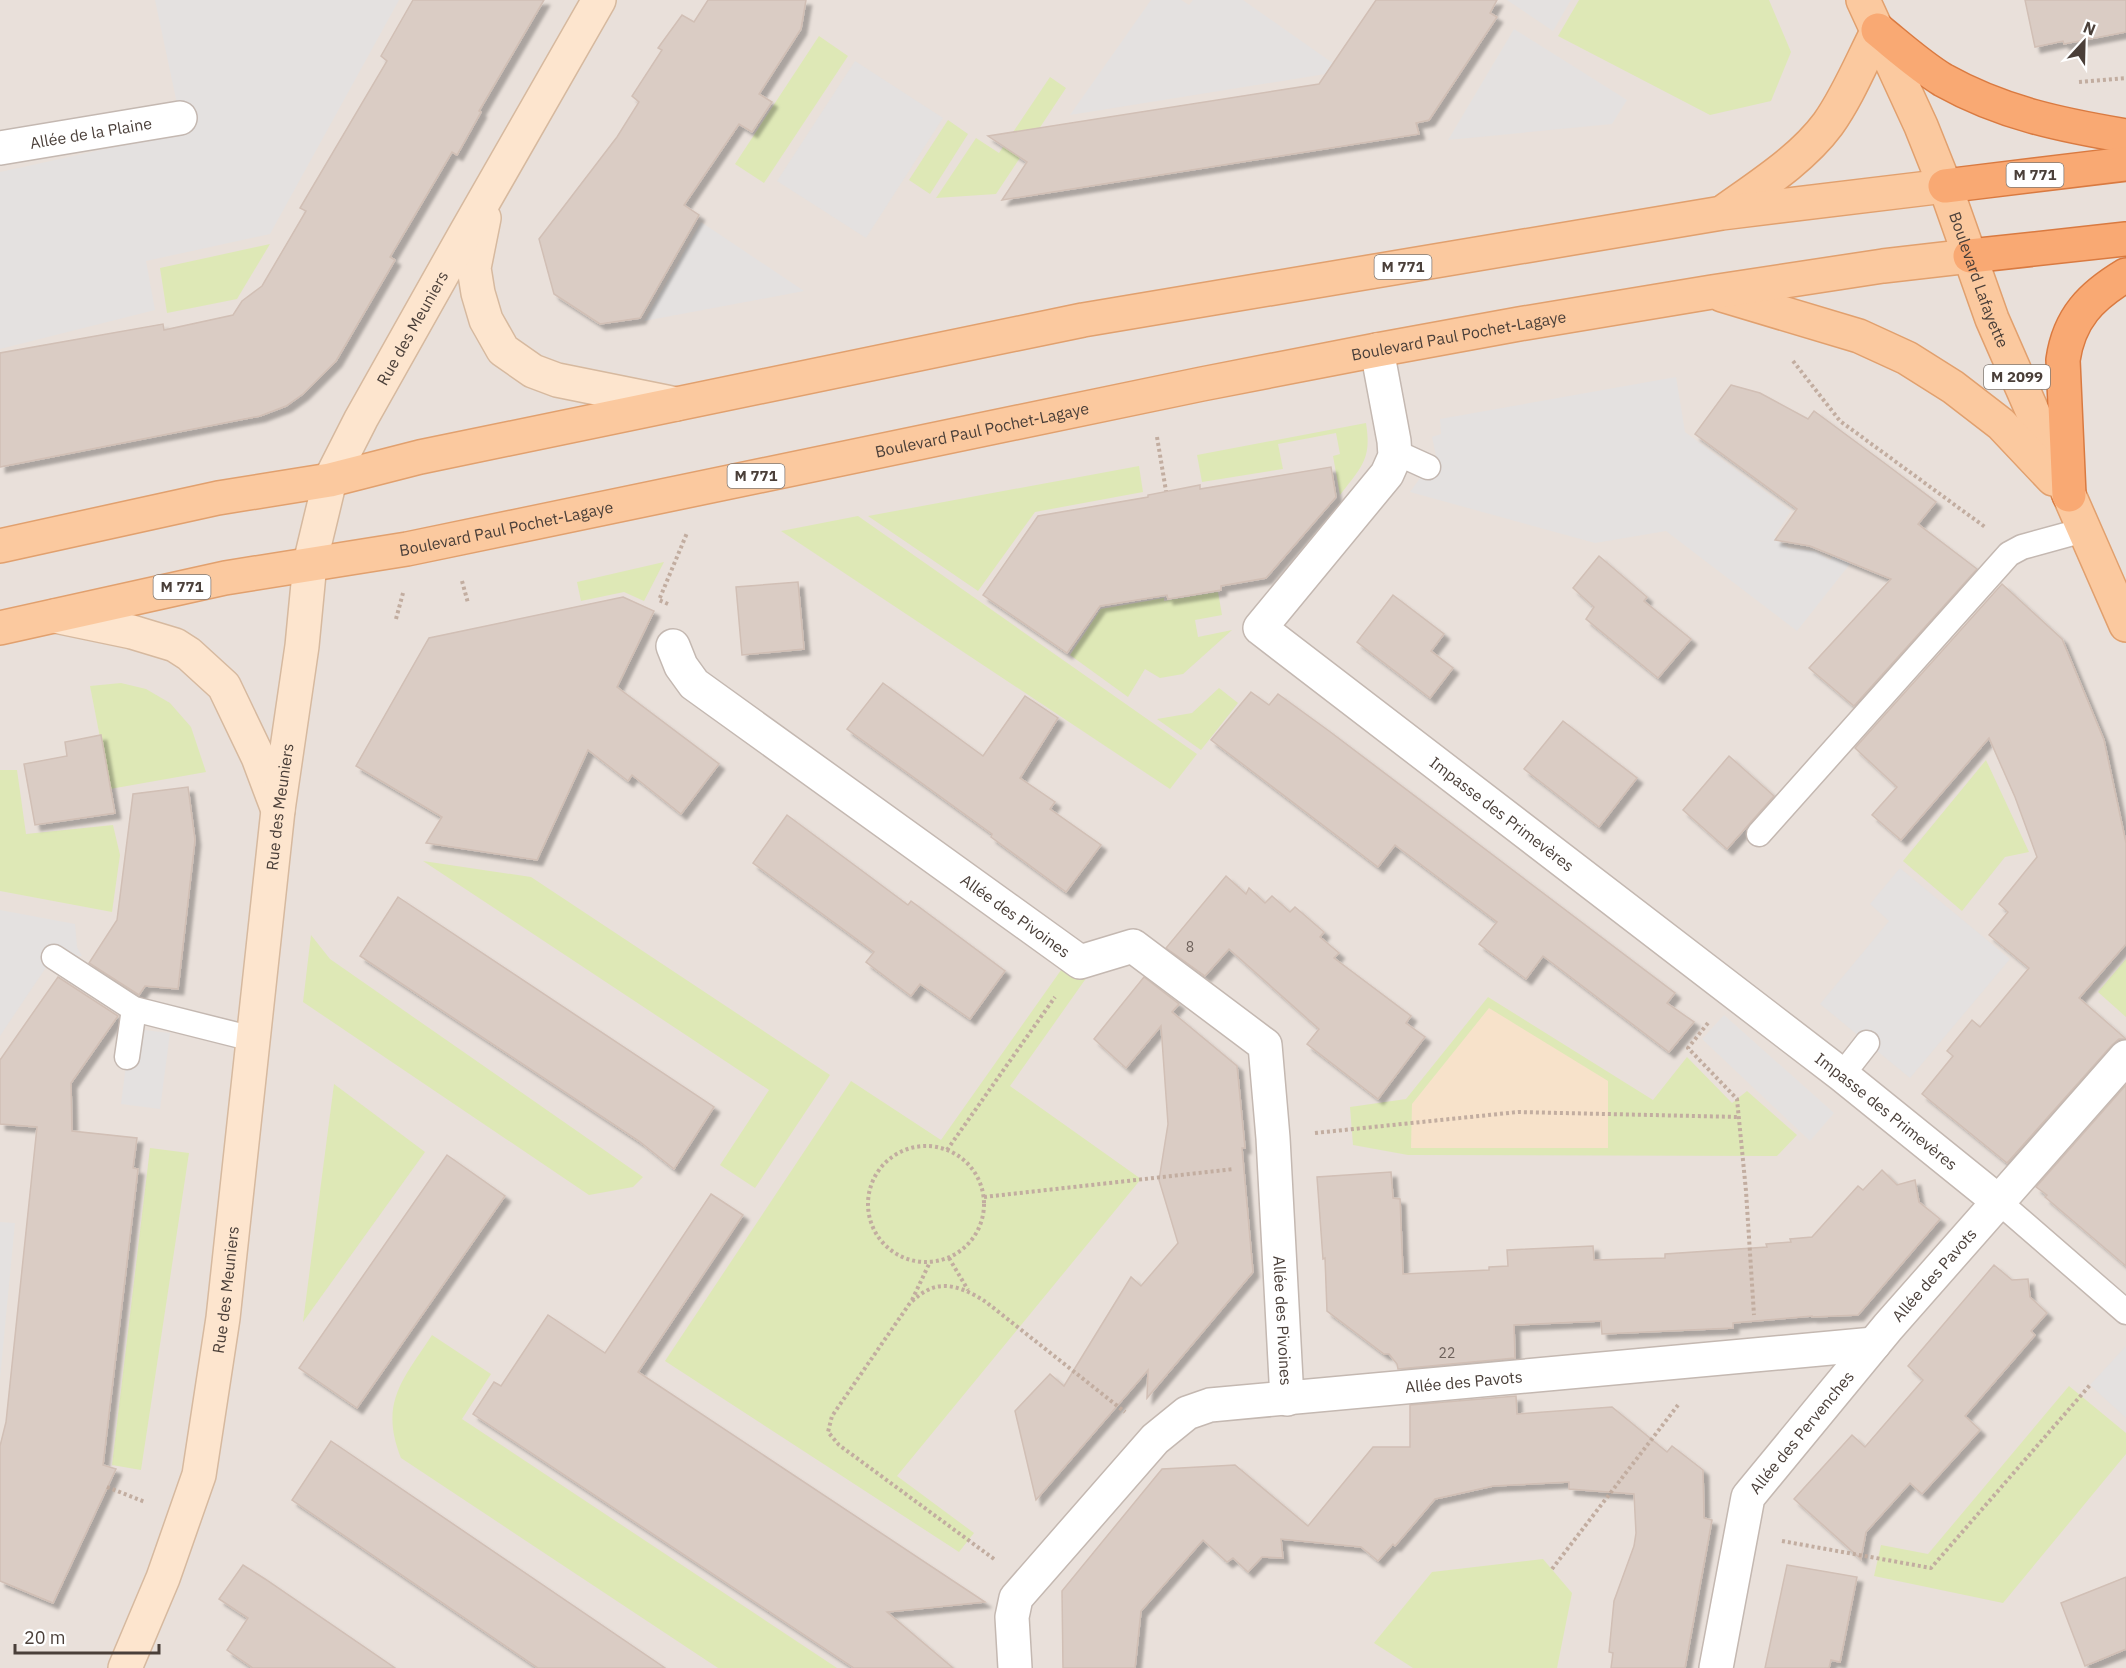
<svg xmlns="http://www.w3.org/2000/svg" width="2126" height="1668" viewBox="0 0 2126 1668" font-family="'IBM Plex Sans',sans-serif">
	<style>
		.residential { fill: #e9e0da }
		.green { fill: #dee8b6 }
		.sand { fill: #f7e2ca }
		.parking { fill: #e4e1e0 }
		.building { fill: #daccc4; stroke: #d1bfb5; stroke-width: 1.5; filter: url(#shadow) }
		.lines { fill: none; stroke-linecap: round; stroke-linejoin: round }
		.lane-casing { stroke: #c4b8b1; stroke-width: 27 }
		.street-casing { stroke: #c4b8b1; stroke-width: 36 }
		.secondary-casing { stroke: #d6b99f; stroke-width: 36 }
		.primary-casing { stroke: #e1a06e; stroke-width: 36 }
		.highway-casing { stroke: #d97a41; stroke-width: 36 }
		.path { stroke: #c2ada0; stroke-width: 4; stroke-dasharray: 3 3; stroke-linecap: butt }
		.lane { stroke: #fff; stroke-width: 24 }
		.street { stroke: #fff; stroke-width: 33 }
		.secondary { stroke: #fde5ce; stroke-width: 33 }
		.primary { stroke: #fbc99f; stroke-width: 33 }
		.highway { stroke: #f9a973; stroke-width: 33 }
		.labels { text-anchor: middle; stroke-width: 6; stroke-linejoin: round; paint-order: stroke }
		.number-label { font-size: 14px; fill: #6e625c }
		.shield { fill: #fff; stroke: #807974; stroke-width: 1.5 }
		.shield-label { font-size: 15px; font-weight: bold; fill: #4a3f39 }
		.street-label { font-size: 16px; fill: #4a3f39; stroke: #fff }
	</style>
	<defs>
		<filter id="shadow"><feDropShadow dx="5.5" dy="5.5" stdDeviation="1.5" flood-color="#0004"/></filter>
	</defs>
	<rect width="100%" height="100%" fill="#f5f0ec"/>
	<rect class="residential" x="0" y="0" width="2126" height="1668"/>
	<g class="green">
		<polygon points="1579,0 1769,0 1791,52 1771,101 1710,115 1558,36"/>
		<polygon points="819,36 848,56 764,183 735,164"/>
		<polygon points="1050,77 1066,88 996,194 936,198 976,138 999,153"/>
		<polygon points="948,120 968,134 930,194 909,180"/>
		<polygon points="270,244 237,299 167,313 160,268"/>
		<path d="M1366 423C1372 460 1361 467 1340 495L1333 456 1340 454 1336 433 1278 444 1283 469 1202 482 1197 455Z"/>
		<polygon points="1139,466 1143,492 1035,512 978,591 868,516"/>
		<polygon points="858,516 1197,754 1170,789 781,531"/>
		<polygon points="664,562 644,601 624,592 581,601 577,582"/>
		<polygon points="1218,592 1222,615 1195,620 1198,637 1232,630 1183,674 1160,678 1145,669 1128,697 1070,655 1101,609 1164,598 1164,601"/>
		<polygon points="121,683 146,689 170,703 191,727 206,772 110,789 90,686"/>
		<polygon points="1219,688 1238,703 1201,750 1157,719 1192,713"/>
		<polygon points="1986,760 2029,852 2005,857 1962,911 1903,861"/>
		<polygon points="0,770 17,770 26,834 113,825 120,855 112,912 0,891"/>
		<polygon points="423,861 531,877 830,1075 755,1188 720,1165 769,1090"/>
		<polygon points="311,935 330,959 643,1177 633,1187 589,1195 303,1002"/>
		<polygon points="2126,959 2126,1017 2098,992"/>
		<polygon points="1066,963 1087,977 1010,1086 1141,1179 897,1476 974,1533 959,1552 665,1361 851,1081 941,1140"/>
		<polygon points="1488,997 1653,1100 1687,1057 1732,1103 1747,1091 1797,1135 1777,1156 1408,1155 1353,1145 1350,1107 1406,1099"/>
		<polygon points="334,1084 425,1152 303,1322"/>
		<polygon points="150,1148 189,1153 141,1470 112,1465"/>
		<path d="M432 1335 491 1374 462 1419 837 1668H718L401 1458C379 1402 403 1380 432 1335Z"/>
		<polygon points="2069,1386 2126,1433 2126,1454 2003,1603 1874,1576 1881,1545 1928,1554"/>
		<polygon points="1543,1559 1572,1593 1557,1668 1413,1668 1374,1643 1432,1572"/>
	</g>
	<polygon class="sand" points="1489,1008 1608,1081 1608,1148 1411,1148 1412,1104"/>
	<g class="parking">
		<polygon points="155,0 399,0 270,234 146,261 155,310 0,349 0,172 183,132"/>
		<polygon points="1151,0 1181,0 1189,5 1193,0 1243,0 1344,71 1070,115"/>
		<polygon points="1507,0 1571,0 1553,31"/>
		<polygon points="1514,29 1627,100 1612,124 1448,140"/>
		<polygon points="855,61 943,118 866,238 777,181"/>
		<polygon points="701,222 804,291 644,321"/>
		<polygon points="1676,377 1685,432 1791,511 1775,536 1780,542 1789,548 1815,551 1830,560 1839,549 1853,560 1797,631 1666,531 1595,543 1410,492 1436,456 1432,437 1441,434 1440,419"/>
		<polygon points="1900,868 2010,959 1910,1078 1820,1004 1889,921 1870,904"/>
		<polygon points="0,910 75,924 77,947 82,956 53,957 0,1036"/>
		<polygon points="1724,1015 1834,1113 1810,1141 1702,1039"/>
		<polygon points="144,1030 170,1033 160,1109 121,1104 127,1057 140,1059"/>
		<polygon points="0,1222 15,1223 0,1379"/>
		<polygon points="2126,1346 2126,1418 2090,1385"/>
	</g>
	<g class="building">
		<polygon points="413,0 544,0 479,111 481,112 457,155 452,152 390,257 395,260 336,361 303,394 286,406 260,416 0,467 0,353 163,324 164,330 233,315 242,301 262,286 306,211 300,208 387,61 381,56"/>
		<polygon points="708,0 806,0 801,29 759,94 772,102 752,132 739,124 684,205 699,215 640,318 600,324 554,294 539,239 617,137 639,102 632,96 662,50 658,48 682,15 694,22"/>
		<polygon points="1376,0 1497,0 1490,13 1497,17 1429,120 1416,123 1419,134 1002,200 1027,162 988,136 1319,84"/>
		<polygon points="2025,0 2126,0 2126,32 2064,44 2063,41 2035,47"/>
		<polygon points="1731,385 1760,393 1808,419 1814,411 1887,465 1936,502 1918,524 1977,569 1854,706 1809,668 1891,579 1810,546 1775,540 1797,509 1695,434"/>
		<polygon points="1331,467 1336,497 1266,578 1221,586 1221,590 1168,599 1167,595 1100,606 1067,653 983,595 1038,516 1148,497 1148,495 1200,485 1200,489"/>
		<polygon points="1599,556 1647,597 1644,601 1691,639 1658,678 1586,619 1594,607 1573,588"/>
		<polygon points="798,582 804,649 742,655 736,587"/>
		<polygon points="2002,584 2062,639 2104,740 2126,843 2126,944 2079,998 2126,1039 2119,1039 2112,1045 2007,1163 1922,1094 1953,1056 1947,1051 1972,1020 1980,1027 2029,968 1989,935 2008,912 1999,904 2037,857 2015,797 1989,738 1901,840 1872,815 1897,787 1855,748"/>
		<polygon points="1393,595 1444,634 1431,651 1453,668 1430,698 1357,642"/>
		<polygon points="623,597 654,611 617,687 719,764 681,814 632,775 628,781 588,750 537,860 426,843 442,817 356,766 429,638"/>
		<polygon points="883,683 983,756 1025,696 1058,718 1020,778 1055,802 1050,809 1101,845 1066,892 991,837 992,834 847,729"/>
		<polygon points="1251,692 1269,705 1278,694 1329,731 1675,993 1667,1003 1694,1022 1669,1052 1543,956 1526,979 1479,944 1497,922 1395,845 1378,867 1211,740"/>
		<polygon points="1563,721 1637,778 1599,827 1524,769"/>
		<polygon points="101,735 115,813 35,825 24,764 67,756 65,742"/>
		<polygon points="1729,756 1774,796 1727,849 1683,810"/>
		<polygon points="188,787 195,840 178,989 145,986 139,995 89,963 117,920 133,794"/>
		<polygon points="787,815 908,905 911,901 1005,971 970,1019 920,984 911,996 866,962 874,952 753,863"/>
		<polygon points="1226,876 1246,894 1249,888 1265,903 1272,896 1290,912 1295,907 1324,932 1320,937 1339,953 1334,958 1411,1016 1406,1023 1425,1037 1378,1099 1307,1044 1319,1029 1229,949 1205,976 1166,948"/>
		<polygon points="398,897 714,1107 674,1169 639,1141 360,956"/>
		<polygon points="58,977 118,1016 71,1083 72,1131 137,1138 133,1168 138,1169 103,1465 116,1469 53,1603 0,1581 0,1446 6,1422 37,1127 0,1124 0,1060"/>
		<polygon points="1144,977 1179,1004 1172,1012 1237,1066 1245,1148 1242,1148 1253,1272 1147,1398 1148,1370 1036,1500 1015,1411 1050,1374 1064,1386 1131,1277 1141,1286 1178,1243 1159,1180 1168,1124 1161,1026 1126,1068 1094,1039"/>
		<polygon points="2126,1085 2126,1266 2045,1197 2047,1195 2036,1187"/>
		<polygon points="447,1155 505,1196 357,1408 299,1368"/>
		<polygon points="1882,1170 1897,1185 1915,1180 1919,1202 1940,1219 1858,1315 1812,1317 1812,1316 1733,1323 1733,1328 1602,1334 1601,1321 1514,1325 1515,1358 1398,1369 1397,1364 1389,1354 1384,1354 1327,1311 1325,1258 1323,1259 1317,1177 1391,1172 1393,1198 1400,1199 1403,1274 1489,1270 1489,1267 1508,1266 1507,1250 1593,1246 1594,1260 1665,1258 1665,1254 1767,1247 1766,1244 1791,1242 1790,1239 1812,1237 1858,1186 1863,1190"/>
		<polygon points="711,1194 743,1215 638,1372 985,1602 887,1612 953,1668 854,1668 473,1414 494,1382 501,1386 548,1315 605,1353"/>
		<polygon points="1994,1265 2012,1280 2028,1279 2030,1297 2047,1313 2031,1331 2035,1335 1965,1416 1980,1430 1922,1494 1910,1483 1866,1532 1861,1559 1794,1499 1852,1435 1865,1447 1923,1380 1908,1366"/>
		<polygon points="1516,1396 1517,1414 1612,1407 1667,1452 1672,1446 1703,1470 1704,1518 1712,1520 1685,1668 1611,1668 1613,1653 1609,1652 1614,1601 1634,1546 1636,1533 1634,1494 1569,1489 1569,1482 1493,1486 1435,1499 1395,1546 1393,1544 1378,1561 1361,1547 1281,1539 1283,1558 1262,1557 1248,1572 1233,1558 1227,1562 1203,1540 1141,1611 1135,1668 1063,1668 1062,1591 1162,1469 1235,1465 1308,1526 1373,1447 1410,1447 1410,1405"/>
		<polygon points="331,1441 665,1668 538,1668 292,1500"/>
		<polygon points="243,1565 265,1579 395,1668 253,1668 227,1650 248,1618 219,1599"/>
		<polygon points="1787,1565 1857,1577 1840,1662 1831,1660 1829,1668 1765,1668"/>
		<polygon points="2126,1577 2126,1649 2085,1666 2061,1603"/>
	</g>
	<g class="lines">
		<g class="lane-casing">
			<g id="lane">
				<polyline points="1395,452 1428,467"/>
				<polyline points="1759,834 2009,554 2022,547 2084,530"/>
				<polyline points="54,957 134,1009 253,1039"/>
				<polyline points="127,1057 134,1009"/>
				<polyline points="1842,1075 1867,1043"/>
				<polyline points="1998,1201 2126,1312"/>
			</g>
		</g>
		<g class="street-casing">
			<g id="street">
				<path id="s1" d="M0 148 180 118"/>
				<path id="s2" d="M1377 350 1394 441 1395 456 1387 474 1260 628 1842 1075 1998 1201"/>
				<path id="s3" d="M673 646 681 666 694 684 1080 962 1133 946 1265 1045 1273 1138 1287 1399"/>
				<path id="s4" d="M1015 1668 1012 1617 1016 1598 1155 1439 1187 1413 1210 1405 1874 1344"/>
				<path id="s5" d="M1716 1668 1748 1497 1888 1327 2126 1057"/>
			</g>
		</g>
		<g class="secondary-casing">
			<g id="secondary">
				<polyline points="484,218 474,268 478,293 486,320 503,350 533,371 557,380 676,404"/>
				<polyline points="55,616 132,632 175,645 189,654 224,686 258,757 278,810"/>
				<path id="s6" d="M125 1668 163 1578 199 1475 223 1318 278 810 302 646 310 563 330 480 361 419 465 234 599 0"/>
			</g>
		</g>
		<g class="primary-casing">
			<g id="primary">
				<path id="s7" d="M1863 0 1921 126 1945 186 1992 319 2126 625"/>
				<path d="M1726 210C1761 185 1802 159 1828 124 1848 96 1862 61 1878 30"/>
				<polyline points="1722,295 1859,336 1907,358 1953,387 2001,424 2053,479"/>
				<polyline points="0,546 218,498 330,480 420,457 1083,320 1722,213 1945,186"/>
				<path id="s8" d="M0 628 225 578 407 549 1202 384 1377 350 1519 324 1712 292 1883 266 1970 256"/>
			</g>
		</g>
		<g class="highway-casing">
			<g id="highway">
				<path d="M1878 30C1899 47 1920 66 1943 80 2002 113 2061 125 2126 136"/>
				<polyline points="1945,186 2126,164"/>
				<polyline points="1970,256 2126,239"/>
				<path d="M2069 495 2063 360C2069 318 2091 296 2126 275"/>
			</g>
		</g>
		<g class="path">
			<polyline points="2079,82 2126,78"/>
			<polyline points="1793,361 1840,421 1985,527"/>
			<polyline points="1157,437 1166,491"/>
			<polyline points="462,581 468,603"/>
			<polyline points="668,604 659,600 687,533"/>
			<polyline points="396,619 403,593"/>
			<polyline points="1708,1023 1688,1048 1737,1099 1746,1191 1754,1315"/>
			<polyline points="1315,1133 1518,1112 1739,1117"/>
			<circle cx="926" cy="1204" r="58"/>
			<polyline points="947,1150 1055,997"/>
			<polyline points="984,1197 1234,1169"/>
			<polyline points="949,1258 968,1290"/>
			<polyline points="912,1300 930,1262"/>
			<polyline points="107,1487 145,1502"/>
			<polyline points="1782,1541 1931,1568 2090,1385"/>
			<path d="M994 1559 839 1445 828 1432 832 1416 910 1303C915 1299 920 1294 926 1291 946 1279 969 1291 986 1302L1125 1412"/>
			<polyline points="1552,1569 1678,1405"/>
		</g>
		<use href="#lane" class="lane"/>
		<use href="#street" class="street"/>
		<use href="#secondary" class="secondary"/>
		<use href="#primary" class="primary"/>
		<use href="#highway" class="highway"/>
	</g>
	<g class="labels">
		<g class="number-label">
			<text x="1190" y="952">8</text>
			<text x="1447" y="1358">22</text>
		</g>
		<g class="shield">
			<rect x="2006.5" y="163" width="57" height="24" rx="4.5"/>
			<rect x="1374.5" y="255" width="57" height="24" rx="4.5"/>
			<rect x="1984" y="365" width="66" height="24" rx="4.5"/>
			<rect x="727.5" y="464" width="57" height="24" rx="4.5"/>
			<rect x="153.5" y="575" width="57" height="24" rx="4.5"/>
		</g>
		<g class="shield-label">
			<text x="2035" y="180">M 771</text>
			<text x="1403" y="272">M 771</text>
			<text x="2017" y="382">M 2099</text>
			<text x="756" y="481">M 771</text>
			<text x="182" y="592">M 771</text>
		</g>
		<g class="street-label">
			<text dy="6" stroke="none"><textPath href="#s1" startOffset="92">Allée de la Plaine</textPath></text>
			<text dy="6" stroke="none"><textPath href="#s7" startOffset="303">Boulevard Lafayette</textPath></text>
			<text dy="6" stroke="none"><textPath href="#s6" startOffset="1384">Rue des Meuniers</textPath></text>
			<text dy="6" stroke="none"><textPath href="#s8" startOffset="1488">Boulevard Paul Pochet-Lagaye</textPath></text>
			<text dy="6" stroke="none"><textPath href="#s8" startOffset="1002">Boulevard Paul Pochet-Lagaye</textPath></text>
			<text dy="6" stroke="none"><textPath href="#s8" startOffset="516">Boulevard Paul Pochet-Lagaye</textPath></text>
			<text dy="6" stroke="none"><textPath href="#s6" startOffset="880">Rue des Meuniers</textPath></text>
			<text dy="6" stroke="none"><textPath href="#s2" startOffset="632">Impasse des Primevères</textPath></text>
			<text dy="6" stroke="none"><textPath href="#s3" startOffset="440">Allée des Pivoines</textPath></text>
			<text dy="6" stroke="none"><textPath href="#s2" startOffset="1118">Impasse des Primevères</textPath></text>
			<text dy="6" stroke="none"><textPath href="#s5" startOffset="464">Allée des Pavots</textPath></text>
			<text dy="6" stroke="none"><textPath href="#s6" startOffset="394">Rue des Meuniers</textPath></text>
			<text dy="6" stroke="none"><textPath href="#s3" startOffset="1016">Allée des Pivoines</textPath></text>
			<text dy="6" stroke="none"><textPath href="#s4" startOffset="602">Allée des Pavots</textPath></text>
			<text dy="6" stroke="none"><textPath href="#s5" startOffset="258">Allée des Pervenches</textPath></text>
		</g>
	</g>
	<g transform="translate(2084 42) rotate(22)" stroke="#ffffff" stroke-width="4.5" paint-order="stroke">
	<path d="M0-4.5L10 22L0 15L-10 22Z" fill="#4a3f39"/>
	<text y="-9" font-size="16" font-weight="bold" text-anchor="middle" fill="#4a3f39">N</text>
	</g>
	<path d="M15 1644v9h144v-9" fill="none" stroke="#4a3f39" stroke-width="3"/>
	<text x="24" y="1644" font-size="18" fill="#4a3f39" stroke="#ffffff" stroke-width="4.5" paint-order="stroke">20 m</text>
</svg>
